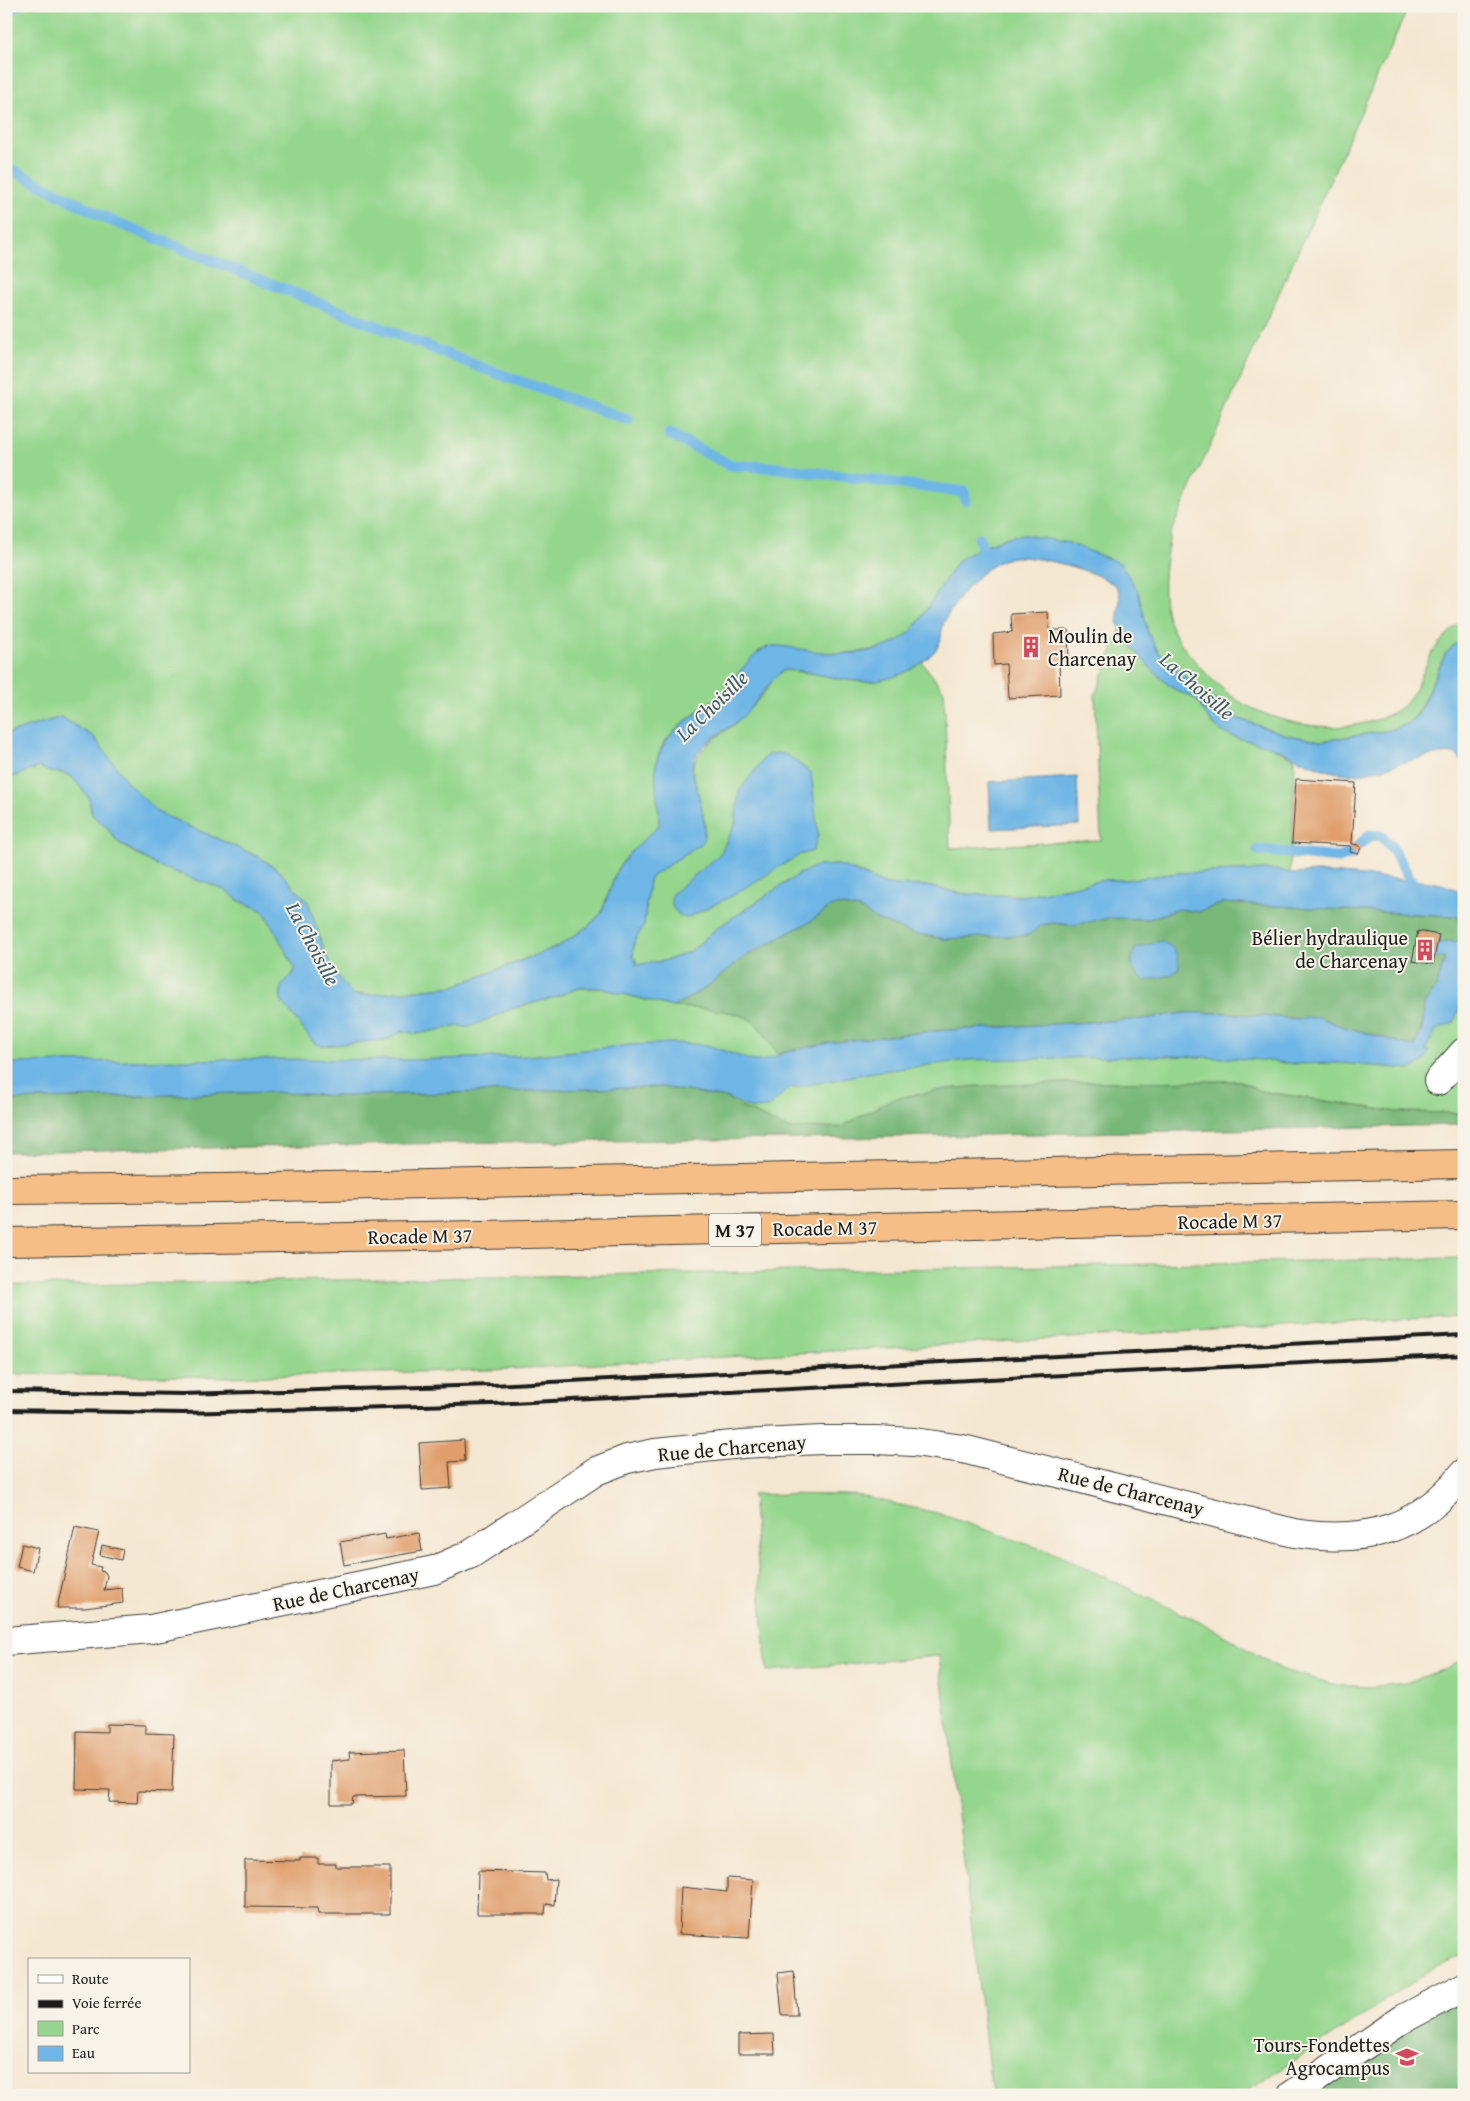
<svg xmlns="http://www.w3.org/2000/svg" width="1470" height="2101" viewBox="0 0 1470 2101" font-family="'Gentium Book Plus',serif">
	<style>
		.green { fill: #94d68d; stroke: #587954 }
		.forest { fill: #77b778; stroke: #4a6a4a }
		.water { fill: #6eb6e6; stroke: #456981 }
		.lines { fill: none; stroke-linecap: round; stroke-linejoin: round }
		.stream { stroke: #6eb6e6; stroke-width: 11 }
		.building { fill: #e09e6c }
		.minor-casing { stroke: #3c3a37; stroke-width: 30 }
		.highway-casing { stroke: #3c3a37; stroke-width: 30 }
		.minor { stroke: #fff; stroke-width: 28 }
		.highway { stroke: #f6be87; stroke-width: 28 }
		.rail { stroke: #1c1c1c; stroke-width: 4 }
		.labels { text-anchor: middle; stroke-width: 4; stroke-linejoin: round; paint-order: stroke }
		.shield { fill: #f7f3e8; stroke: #5e5c59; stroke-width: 1 }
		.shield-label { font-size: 19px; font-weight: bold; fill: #1c1c1c }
		.poi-label { font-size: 20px; fill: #1c1c1c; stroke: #f7f3e8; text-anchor: end }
		.street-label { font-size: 20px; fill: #1c1c1c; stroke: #f7f3e8 }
		.water-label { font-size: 21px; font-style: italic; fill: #3d5a6d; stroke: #f7f3e8 }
	</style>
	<rect width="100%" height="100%" fill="#f7f3e8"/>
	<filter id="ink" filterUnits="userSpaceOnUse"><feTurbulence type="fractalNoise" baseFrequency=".02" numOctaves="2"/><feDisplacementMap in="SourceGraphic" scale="10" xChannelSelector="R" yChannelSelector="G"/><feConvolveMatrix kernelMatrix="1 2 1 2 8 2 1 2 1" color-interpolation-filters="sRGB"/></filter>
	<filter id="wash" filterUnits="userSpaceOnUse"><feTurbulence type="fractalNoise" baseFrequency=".0096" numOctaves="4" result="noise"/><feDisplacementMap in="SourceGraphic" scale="20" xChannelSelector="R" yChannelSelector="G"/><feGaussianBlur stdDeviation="1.12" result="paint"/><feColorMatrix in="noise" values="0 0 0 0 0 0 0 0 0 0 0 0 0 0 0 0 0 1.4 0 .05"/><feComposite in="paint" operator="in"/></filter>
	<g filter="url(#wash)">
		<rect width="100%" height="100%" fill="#f4e7d1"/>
		<g class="green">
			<path d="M6 6H1409L1171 532C1165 558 1161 585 1166 611 1170 630 1182 646 1194 660 1206 674 1226 694 1242 703 1285 727 1346 737 1392 713 1417 700 1419 674 1433 652 1441 639 1453 629 1464 619V636L1446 653 1417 714 1407 724 1391 730 1321 741 1287 735 1237 718 1183 675 1159 653 1148 633 1138 591 1069 543 958 560 916 626 910 634 893 644 878 650 835 654 773 646 760 650 720 694 679 726 664 742 657 759 656 780 660 807 659 825 629 854 617 870 601 914 587 927 559 946 455 986 369 995H353L341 982 325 953 308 902 279 871 261 858 157 812 128 783 94 737 61 717 6 734Z"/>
			<path d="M1121 628 1130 645 1172 688 1196 699 1212 724 1227 734 1269 746 1295 759 1290 873 1269 870 1178 873 1126 880H1105L1022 896 964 894 926 886 886 885 856 871 836 865 799 874 717 928 691 951 668 960 636 965V959L633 958 634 942 644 925 649 880 652 876 703 842 705 824 692 769C700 743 722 736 740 719 749 710 759 700 766 690 772 682 775 674 785 670L875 681 906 671 922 662 944 691 950 848 1101 840 1095 695Z"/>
			<path d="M36 767H40L49 772 64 773 72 777 89 798 91 812 106 826 118 842 134 853 171 870 225 890 238 900 261 910 266 915 295 968C293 979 282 980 280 995L314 1043 386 1040 403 1031 416 1034 459 1026 467 1027 511 1009 556 997 578 988H600L673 1007 744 957 811 921 1464 919V1093L1459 1113 1398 1112 1260 1091 1240 1081 1088 1082 892 1099 841 1127 788 1129 732 1103 727 1098 6 1111V779Z"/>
			<polygon points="1464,1258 1464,1316 491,1370 230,1377 6,1374 6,1285 76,1285"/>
			<polygon points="752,1494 856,1495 937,1513 1056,1554 1206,1625 1283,1670 1337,1685 1370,1687 1405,1683 1445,1669 1464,1658 1464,1956 1435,1968 1241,2095 992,2095 939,1656 767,1671"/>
		</g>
		<g class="forest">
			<path d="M1223 903 1454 916 1464 919V941L1437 943 1438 935 1418 931 1413 961 1445 957 1437 986 1429 998 1423 1014V1024L1415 1047 1338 1025 1318 1017 1300 1019 1226 1013H1184L1144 1019 934 1031 828 1043 778 1054C771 1045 765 1034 757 1025 741 1008 695 1009 673 1007L704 989 744 957 811 921 830 907 837 905 860 909 911 933 945 939 1028 935 1042 925 1053 923 1067 925 1109 918 1149 919 1178 909 1198 912Z"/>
			<polygon points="1240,1081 1260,1091 1398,1112 1458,1113 1464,1093 1464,1125 797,1139 505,1142 6,1152 6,1100 271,1092 339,1096 662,1087 727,1098 732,1103 788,1129 841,1127 892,1099 946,1089 978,1086 1088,1082"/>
			<polygon points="1464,1987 1464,2095 1292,2095"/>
		</g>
		<g class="water">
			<path d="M1026 535 1069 543 1120 563 1138 591 1148 633 1159 653 1183 675 1236 718 1287 735 1321 741 1391 730 1407 724 1418 714 1446 653 1464 636V764L1457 755C1439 747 1379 773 1355 774 1323 775 1297 756 1268 746 1255 742 1241 740 1228 735 1215 729 1209 720 1202 709 1200 705 1198 701 1195 699 1190 695 1182 694 1176 690 1164 684 1137 654 1129 643 1124 637 1119 628 1118 620 1117 610 1122 601 1119 591 1112 573 1034 555 1014 557 985 561 958 596 945 620 940 628 943 640 937 648 924 666 897 678 876 681 844 685 815 670 785 670 772 675 754 708 739 720 724 733 694 745 692 768 691 773 695 781 696 786 701 805 707 823 703 842L652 876 649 880 644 925 634 942 633 958 636 959V965L668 960 691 951 717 928 799 874 816 866 836 865 845 867 886 885 926 886 964 894 1022 896 1105 880H1126L1178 873 1269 870H1279L1292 874 1318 872 1430 882 1442 884 1463 892 1464 890V919L1454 916 1223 903 1198 912 1178 909 1149 919 1109 918 1073 925 1053 923 1042 925 1028 935 945 939 911 933 877 920 860 909 837 905 830 907 811 921 744 957 704 989 673 1007 600 988H578L556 997 511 1009 470 1027 459 1026 416 1034 403 1031 386 1040 322 1046 314 1043 281 1001V986L294 973 295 968 266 915 261 910 238 900 225 890 157 866 118 842 106 826 92 815 89 798 72 777 64 773 49 772 40 767 6 779V734L61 717 94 737 128 783 157 812 261 858 279 871 308 902 325 953 342 982 353 995H369L455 986 559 946 587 927 601 914 617 870 629 854 659 825C660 805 651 776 658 757 668 726 699 715 721 694 735 680 752 649 772 646 783 645 796 649 806 650 843 656 889 657 916 626L958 560 983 546 1011 536Z"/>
			<path d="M779 753 787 755 811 773 818 835 813 851 799 855 730 897 687 918C676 916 669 905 672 894L720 854 735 824 739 791 765 757 769 754Z"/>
			<polygon points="1077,777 1079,825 991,829 989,782"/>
			<path d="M1161 941C1175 947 1179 954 1179 969L1171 975 1145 981C1131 973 1129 962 1136 948Z"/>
			<path d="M1464 941V994L1454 1023 1436 1030 1425 1050 1429 1051C1427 1061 1419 1066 1410 1069L1339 1063 1295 1064 1252 1059 1170 1056 968 1060 874 1072 788 1089 768 1108 752 1109 727 1098 662 1087 339 1096 271 1092 6 1100V1063L247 1059 410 1060 528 1056 630 1045 673 1043 707 1045 753 1061H762L786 1052 828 1043 934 1031 1144 1019 1184 1013H1226L1300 1019 1318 1017 1338 1025 1415 1047 1423 1025 1424 1005 1437 986 1445 958 1434 957 1437 943Z"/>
		</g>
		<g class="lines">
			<g class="stream">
				<polyline points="6,14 16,6"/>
				<polyline points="6,167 110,220 482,368 628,420"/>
				<polyline points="669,434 730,465 779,468 964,492 966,500"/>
				<polyline points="979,538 983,552"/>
				<polyline points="1359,845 1370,835 1381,836 1390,845 1418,892"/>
				<polyline points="1258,850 1338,858 1350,854"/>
			</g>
		</g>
		<g id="blocks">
			<g class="building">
				<polygon points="1048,612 1049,630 1068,630 1069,661 1059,661 1060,695 1008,698 1006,664 994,665 993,634 1012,632 1011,614"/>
				<polygon points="1296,779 1356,783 1352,844 1359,845 1361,848 1358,854 1350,852 1351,846 1292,843"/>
				<polygon points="1418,931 1439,935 1433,964 1412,961"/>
				<polygon points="464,1440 465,1461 449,1462 451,1488 422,1490 419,1443"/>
				<polygon points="75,1527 99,1532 91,1565 101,1567 100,1571 105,1572 107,1576 104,1590 122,1588 123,1603 85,1608 57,1608"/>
				<polygon points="419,1533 422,1551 344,1565 340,1542 385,1534 386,1539"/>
				<polygon points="22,1544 38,1548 33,1571 17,1567"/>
				<polygon points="102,1545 123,1550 121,1560 100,1555"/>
				<polygon points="107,1724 145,1725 145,1733 174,1734 172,1792 138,1791 137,1803 109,1802 110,1790 76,1789 77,1731 107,1732"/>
				<polygon points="404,1750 406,1796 353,1797 352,1804 331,1804 331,1761 350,1759 349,1752"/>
				<polygon points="300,1858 318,1858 318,1864 336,1864 336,1867 390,1867 390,1914 318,1914 317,1908 245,1907 245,1860 300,1861"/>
				<polygon points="478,1871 545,1873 546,1880 556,1879 554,1905 546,1904 545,1914 477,1914"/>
				<polygon points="727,1878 753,1880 749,1938 679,1934 681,1887 727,1892"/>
				<polygon points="794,1971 797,2015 782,2015 778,1973"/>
				<polygon points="774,2034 775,2054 738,2054 738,2035"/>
			</g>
		</g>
	</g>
	<g filter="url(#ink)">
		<use href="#blocks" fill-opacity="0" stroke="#3c3a37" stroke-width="1"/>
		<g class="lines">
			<g class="minor-casing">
				<g id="minor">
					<polyline points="1438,1081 1464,1052"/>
					<path d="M6 1641 151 1629 434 1570 471 1554 596 1471 627 1459 655 1453 742 1444 821 1440H876L914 1442 963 1449 1294 1533C1364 1544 1418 1531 1464 1473"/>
					<polyline points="1292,2095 1403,2019 1464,1987"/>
				</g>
			</g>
			<g class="highway-casing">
				<g id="highway">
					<polyline points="6,1190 220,1188 1464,1164"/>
					<polyline points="6,1242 481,1235 1464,1215"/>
				</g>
			</g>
			<use href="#minor" class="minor"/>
			<use href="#highway" class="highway"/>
			<g class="rail">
				<polyline points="6,1391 183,1394 493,1385 1464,1335"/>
				<polyline points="6,1410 183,1413 491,1404 1464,1355"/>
			</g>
		</g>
	</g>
	<defs>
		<g id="building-bare" transform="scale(1.725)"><path d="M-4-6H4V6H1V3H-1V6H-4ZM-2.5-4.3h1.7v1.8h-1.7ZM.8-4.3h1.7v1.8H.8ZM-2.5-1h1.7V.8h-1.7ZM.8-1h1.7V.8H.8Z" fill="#d1495b" stroke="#f7f3e8" stroke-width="2.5" paint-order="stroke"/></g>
		<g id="school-bare" transform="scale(1.725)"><path d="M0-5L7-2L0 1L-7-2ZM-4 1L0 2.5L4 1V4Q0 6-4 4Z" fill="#d1495b" stroke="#f7f3e8" stroke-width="2.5" paint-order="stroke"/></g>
	</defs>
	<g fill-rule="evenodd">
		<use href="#building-bare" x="1031" y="647"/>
		<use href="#building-bare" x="1425" y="950"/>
		<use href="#school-bare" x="1407" y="2057"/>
	</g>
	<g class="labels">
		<rect class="shield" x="709" y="1213.5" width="52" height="33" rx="4"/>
		<g class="shield-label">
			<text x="735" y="1237">M 37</text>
		</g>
		<g class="poi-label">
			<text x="1048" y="643" text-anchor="start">Moulin de<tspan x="1048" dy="23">Charcenay</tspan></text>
			<text x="1408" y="945">Bélier hydraulique<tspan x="1408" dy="23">de Charcenay</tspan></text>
			<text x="1390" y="2052">Tours-Fondettes<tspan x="1390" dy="23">Agrocampus</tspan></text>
		</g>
		<g class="street-label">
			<text transform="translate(1230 1221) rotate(-1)" y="7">Rocade M 37</text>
			<text transform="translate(825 1228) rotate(-1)" y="7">Rocade M 37</text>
			<text transform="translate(420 1236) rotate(-1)" y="7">Rocade M 37</text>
			<text transform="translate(732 1448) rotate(-5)" y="7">Rue de Charcenay</text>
			<text transform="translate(1131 1491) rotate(14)" y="7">Rue de Charcenay</text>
			<text transform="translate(346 1589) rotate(-12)" y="7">Rue de Charcenay</text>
		</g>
		<g class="water-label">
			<text transform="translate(1197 686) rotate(41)" y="7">La Choisille</text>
			<text transform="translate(712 706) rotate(-44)" y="7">La Choisille</text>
			<text transform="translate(313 944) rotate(62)" y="7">La Choisille</text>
		</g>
	</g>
	<rect width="1470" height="2101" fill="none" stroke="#f7f3e8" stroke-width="25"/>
	<rect x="28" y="1958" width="162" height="115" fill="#f7f3e8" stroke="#9f9d96"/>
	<rect x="38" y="1975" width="25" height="8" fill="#ffffff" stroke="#9f9d96"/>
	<text x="72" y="1984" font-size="15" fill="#1c1c1c">Route</text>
	<rect x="38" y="2000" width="25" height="8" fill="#1c1c1c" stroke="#9f9d96"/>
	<text x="72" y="2008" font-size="15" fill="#1c1c1c">Voie ferrée</text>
	<rect x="38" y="2021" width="25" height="15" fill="#94d68d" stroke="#9f9d96"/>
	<text x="72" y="2034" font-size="15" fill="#1c1c1c">Parc</text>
	<rect x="38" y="2046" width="25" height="15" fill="#6eb6e6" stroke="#9f9d96"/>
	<text x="72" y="2058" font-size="15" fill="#1c1c1c">Eau</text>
</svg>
